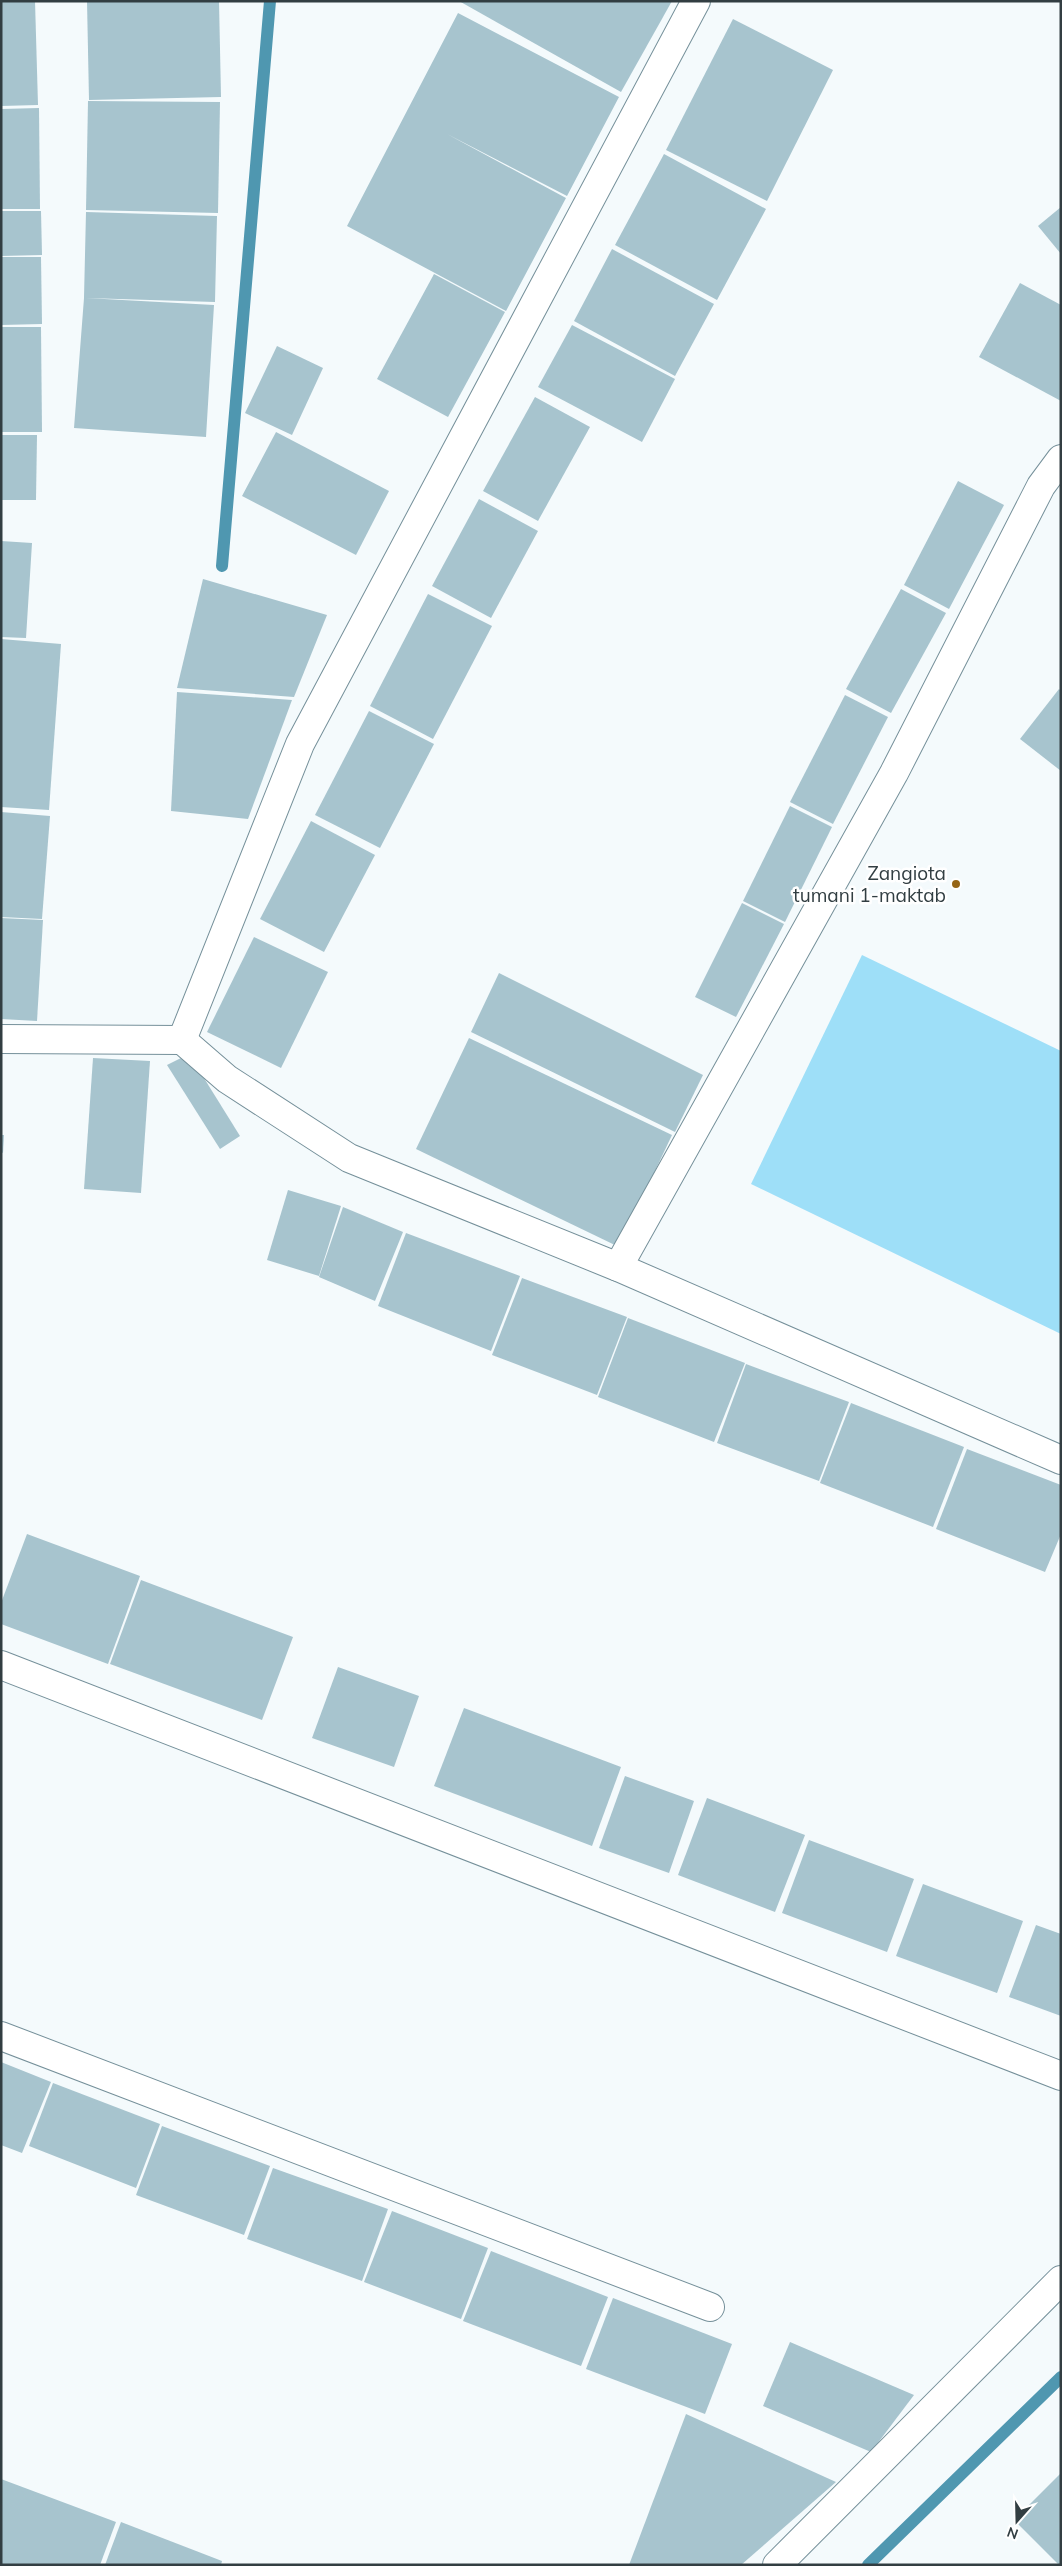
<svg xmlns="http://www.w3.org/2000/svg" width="1062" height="2566" viewBox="0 0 1062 2566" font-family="Mulish,sans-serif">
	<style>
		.green { fill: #9edff8 }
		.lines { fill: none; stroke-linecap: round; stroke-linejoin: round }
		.stream { stroke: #4f97b0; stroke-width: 12 }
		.building { fill: #a7c4ce }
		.minor-casing { stroke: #75909a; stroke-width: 30 }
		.minor { stroke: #fff; stroke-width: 28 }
		.poi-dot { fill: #966516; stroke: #fff; stroke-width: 2 }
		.labels { text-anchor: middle; stroke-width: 5; stroke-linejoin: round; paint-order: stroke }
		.poi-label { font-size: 19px; fill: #323e42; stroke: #fff; text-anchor: end }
	</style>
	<rect width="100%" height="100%" fill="#f4fafc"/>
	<polygon class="green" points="862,955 1061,1051 1061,1334 751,1184"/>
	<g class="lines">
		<g class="stream">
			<polyline points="222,566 270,1"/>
			<polyline points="868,2565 1061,2377"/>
		</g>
	</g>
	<g class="building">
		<polygon points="35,1 38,105 1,106 1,2"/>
		<polygon points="87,1 219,1 221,97 89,100"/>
		<polygon points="459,1 672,1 621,92"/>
		<polygon points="458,13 619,97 567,196 447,134 566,198 506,311 347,226"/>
		<polygon points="733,19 833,70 767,201 666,150"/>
		<polygon points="88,101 220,102 218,213 86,210"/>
		<polygon points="39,108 40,209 1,209 1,109"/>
		<polygon points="664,154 766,209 717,300 615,245"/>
		<polygon points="1061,207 1061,254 1038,226"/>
		<polygon points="1,211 41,211 42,255 1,256"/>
		<polygon points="86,212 217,216 215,302 86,298 214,305 206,437 74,428 84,298"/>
		<polygon points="612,249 714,304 675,376 574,321"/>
		<polygon points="1,257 41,257 42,324 1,325"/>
		<polygon points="434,274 505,312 448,417 377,379"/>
		<polygon points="1020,283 1061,305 1061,401 979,357"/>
		<polygon points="572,325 675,379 642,442 538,387"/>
		<polygon points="1,327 41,327 42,432 1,432"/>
		<polygon points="277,346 323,368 292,435 245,413"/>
		<polygon points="535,397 590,427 538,521 483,491"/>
		<polygon points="276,432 389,491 356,555 242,496"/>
		<polygon points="1,435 37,435 36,500 1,500"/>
		<polygon points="958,481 1004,505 949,609 904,585"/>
		<polygon points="479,499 538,531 491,618 432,586"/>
		<polygon points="1,541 32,543 26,638 1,637"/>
		<polygon points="203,579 327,615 294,697 177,688"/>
		<polygon points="901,589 946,613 891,713 846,689"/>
		<polygon points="428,594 492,626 433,739 370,706"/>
		<polygon points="1,639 61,644 49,810 1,807"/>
		<polygon points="1059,689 1061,691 1061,771 1020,739"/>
		<polygon points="177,692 292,700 248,819 171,811"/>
		<polygon points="845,695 888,717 833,824 790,802"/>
		<polygon points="369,711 434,744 380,848 315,815"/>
		<polygon points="790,806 832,827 785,922 743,901"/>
		<polygon points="1,812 50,816 42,919 1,917"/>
		<polygon points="311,821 375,855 324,952 260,919"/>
		<polygon points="742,903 784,924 736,1017 695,997"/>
		<polygon points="1,918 43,920 37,1021 1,1019"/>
		<polygon points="254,937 328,972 281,1068 207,1032"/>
		<polygon points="499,973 703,1075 675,1132 471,1032"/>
		<polygon points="469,1038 672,1135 619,1247 416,1149"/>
		<polygon points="189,1054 240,1136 220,1149 167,1065"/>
		<polygon points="93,1058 150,1061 141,1193 84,1189"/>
		<polygon points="1,1135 4,1135 3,1153 1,1152"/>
		<polygon points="288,1190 341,1206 319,1276 267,1260"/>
		<polygon points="343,1207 403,1232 375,1301 319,1277"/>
		<polygon points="406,1233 520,1276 491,1351 378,1306"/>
		<polygon points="522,1278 627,1317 597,1395 492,1355"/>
		<polygon points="628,1318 745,1363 714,1442 598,1397"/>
		<polygon points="746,1364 849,1402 819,1481 717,1443"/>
		<polygon points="851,1403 964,1447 933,1527 820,1483"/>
		<polygon points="967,1449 1061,1485 1061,1534 1045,1572 936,1529"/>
		<polygon points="27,1534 140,1576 108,1664 1,1624 1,1603"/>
		<polygon points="141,1580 293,1637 262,1720 110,1664"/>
		<polygon points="338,1667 419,1696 394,1767 312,1738"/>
		<polygon points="464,1708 621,1767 592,1846 434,1786"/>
		<polygon points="625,1776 694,1801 669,1873 599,1848"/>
		<polygon points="707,1798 805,1835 775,1912 678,1875"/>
		<polygon points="809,1840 914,1879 887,1952 782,1913"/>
		<polygon points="923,1884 1023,1921 997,1993 896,1956"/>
		<polygon points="1036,1925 1061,1934 1061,2016 1009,1997"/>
		<polygon points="1,2062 51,2082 22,2153 1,2145"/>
		<polygon points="53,2083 160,2124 136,2188 29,2146"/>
		<polygon points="162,2126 270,2166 244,2235 136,2195"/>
		<polygon points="273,2168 388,2209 362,2281 247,2239"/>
		<polygon points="392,2211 488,2248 461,2319 364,2282"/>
		<polygon points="491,2251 608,2297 581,2366 463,2321"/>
		<polygon points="613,2298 732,2344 705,2414 586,2369"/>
		<polygon points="790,2342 914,2395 871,2452 763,2406"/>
		<polygon points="686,2414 836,2482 741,2565 629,2565"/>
		<polygon points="1061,2473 1061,2565 1059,2565 1014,2520"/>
		<polygon points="1,2479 116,2522 100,2565 1,2565"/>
		<polygon points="121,2522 222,2561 221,2565 105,2565"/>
	</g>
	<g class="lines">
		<g class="minor-casing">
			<g id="minor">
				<polyline points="1,1039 182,1040 227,1079 349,1158 618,1267 1061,1460"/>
				<polyline points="182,1040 300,744 696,1"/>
				<polyline points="618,1267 894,773 1041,486 1061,459"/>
				<polyline points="1,1665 1061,2076"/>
				<polyline points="1,2036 710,2307"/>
				<polyline points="777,2565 1061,2280"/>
			</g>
		</g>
		<use href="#minor" class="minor"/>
	</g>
	<circle class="poi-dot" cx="956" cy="884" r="5"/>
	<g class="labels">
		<g class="poi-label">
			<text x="946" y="880">Zangiota<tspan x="946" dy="22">tumani 1-maktab</tspan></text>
		</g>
	</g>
	<rect width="1062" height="2566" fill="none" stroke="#323e42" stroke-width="5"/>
	<g transform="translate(1017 2521) rotate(200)" stroke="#ffffff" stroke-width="4" paint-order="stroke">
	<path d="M0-4L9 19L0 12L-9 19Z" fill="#323e42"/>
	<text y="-8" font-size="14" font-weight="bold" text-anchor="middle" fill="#323e42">N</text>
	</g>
</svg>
